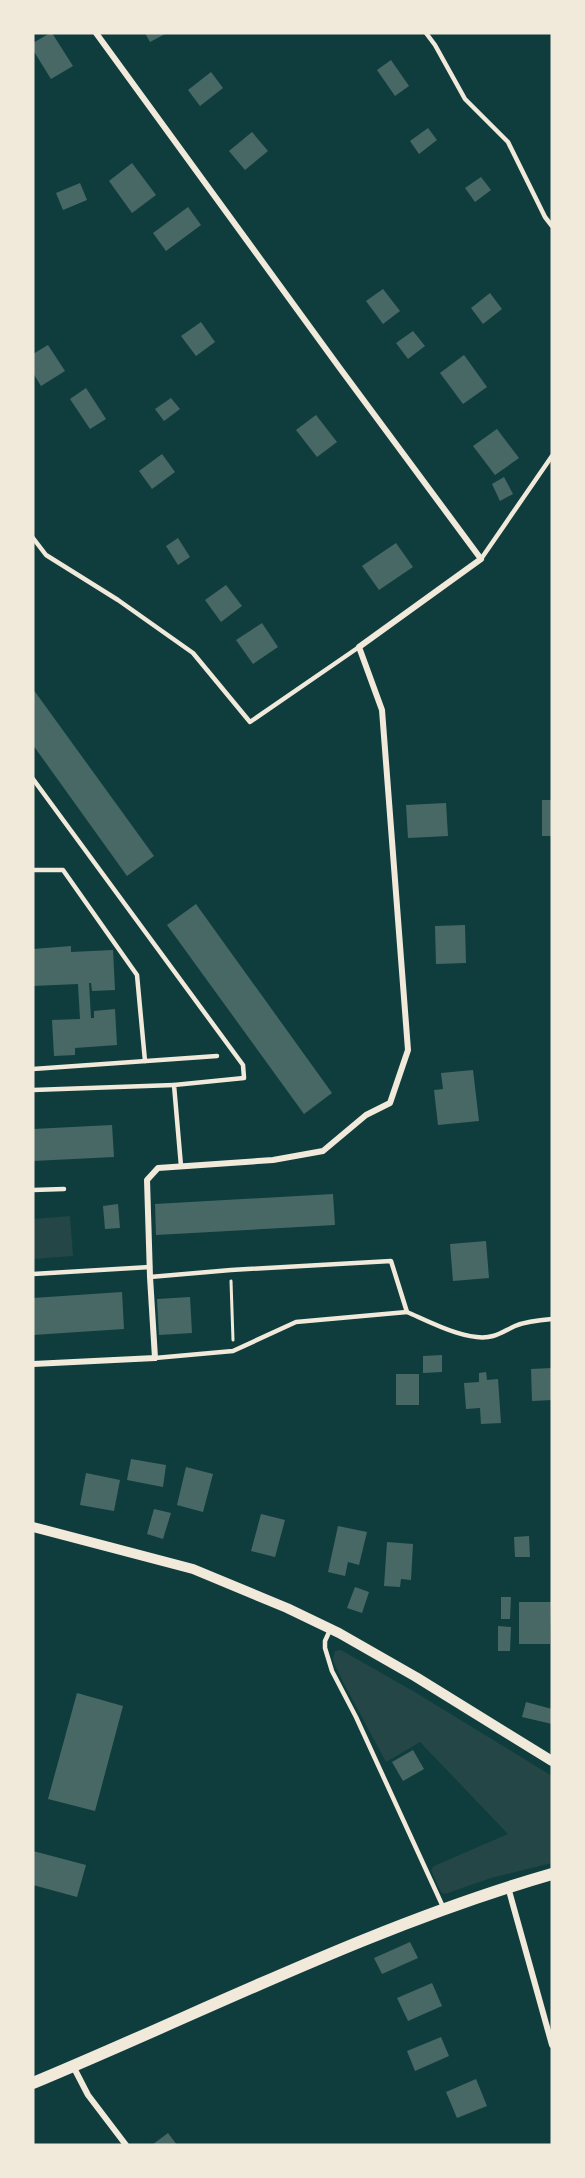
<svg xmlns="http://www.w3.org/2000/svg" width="585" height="2178" viewBox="0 0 585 2178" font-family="Barlow,sans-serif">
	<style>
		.green { fill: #244646 }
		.building { fill: #486865 }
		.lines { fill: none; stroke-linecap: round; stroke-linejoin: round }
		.path { stroke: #f1e9da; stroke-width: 3 }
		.service { stroke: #f1e9da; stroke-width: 4.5 }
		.minor { stroke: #f1e9da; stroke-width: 6 }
		.tertiary { stroke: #f1e9da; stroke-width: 10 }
		.secondary { stroke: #f1e9da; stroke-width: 12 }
	</style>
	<rect width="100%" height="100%" fill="#0f3d3e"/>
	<g class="green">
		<polygon points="70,1216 73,1256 33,1259 33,1219"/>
		<polygon points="341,1650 413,1691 552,1776 552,1863 491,1878 445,1894 441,1892 431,1870 434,1866 508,1834 420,1742 386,1762 342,1680 333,1660 335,1651"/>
	</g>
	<g class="building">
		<polygon points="50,33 52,33 73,66 51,79 33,50 33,43"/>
		<polygon points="145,33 167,33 150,42"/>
		<polygon points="391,60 409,86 395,96 377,70"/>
		<polygon points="211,72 223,88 200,106 188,90"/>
		<polygon points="428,128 437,140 419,154 410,141"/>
		<polygon points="252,132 268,151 245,170 229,151"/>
		<polygon points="132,163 156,195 132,213 109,181"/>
		<polygon points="481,177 491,190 475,202 465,188"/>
		<polygon points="80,183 87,200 63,210 56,193"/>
		<polygon points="188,207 201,225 166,251 153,233"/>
		<polygon points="383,289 400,311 383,324 366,301"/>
		<polygon points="490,293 502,309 483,324 471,308"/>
		<polygon points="201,322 215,342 196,356 181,336"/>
		<polygon points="413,331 425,346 408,359 396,343"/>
		<polygon points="48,345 65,371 41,386 33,373 33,354"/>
		<polygon points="464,355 487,387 463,404 440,373"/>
		<polygon points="86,388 106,419 90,429 70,399"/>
		<polygon points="171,398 180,409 164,421 155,409"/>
		<polygon points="316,415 337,442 317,457 296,430"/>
		<polygon points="497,429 519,458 495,475 473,446"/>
		<polygon points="162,454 175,472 152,489 139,471"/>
		<polygon points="504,477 513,494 500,501 492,484"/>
		<polygon points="178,538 190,557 178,565 166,546"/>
		<polygon points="396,543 413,567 379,590 362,566"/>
		<polygon points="226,585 242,606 221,622 205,600"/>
		<polygon points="262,623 278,647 253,664 236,640"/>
		<polygon points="33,689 154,856 127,876 33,745"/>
		<rect x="542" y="800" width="10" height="36"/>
		<polygon points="446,803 448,836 408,838 406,805"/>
		<polygon points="196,904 332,1093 304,1114 167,925"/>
		<polygon points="465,925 466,963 436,964 435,926"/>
		<polygon points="71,946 71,952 113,950 115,990 92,991 91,983 89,983 91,1018 94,1018 94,1011 115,1009 117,1045 75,1048 75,1055 54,1056 52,1020 80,1019 78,984 33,986 33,949"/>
		<polygon points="473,1070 479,1121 438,1125 434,1090 443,1089 441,1073"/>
		<polygon points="112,1125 114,1157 33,1161 33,1129"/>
		<polygon points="333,1194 335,1225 156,1235 155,1204"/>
		<polygon points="118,1204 120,1228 105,1229 103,1206"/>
		<polygon points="486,1241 489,1278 453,1281 450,1244"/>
		<polygon points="122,1292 124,1329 33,1335 33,1298"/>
		<polygon points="190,1297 192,1333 159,1335 157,1299"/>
		<polygon points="442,1355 442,1372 423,1373 423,1356"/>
		<polygon points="552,1368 552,1400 532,1401 531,1369"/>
		<polygon points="486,1372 487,1380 498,1379 501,1423 481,1424 480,1408 466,1409 464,1383 479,1382 479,1373"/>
		<rect x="396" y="1374" width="23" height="31"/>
		<polygon points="131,1459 166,1465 163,1487 127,1480"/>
		<polygon points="186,1467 213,1474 203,1512 177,1505"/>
		<polygon points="86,1473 120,1480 114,1511 80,1505"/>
		<polygon points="154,1509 171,1513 163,1539 147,1534"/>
		<polygon points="261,1514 285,1520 275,1557 251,1551"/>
		<polygon points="338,1526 367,1532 359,1565 348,1562 345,1576 328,1572"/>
		<polygon points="529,1536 530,1557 515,1557 514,1537"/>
		<polygon points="387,1542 413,1544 411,1580 401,1579 400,1587 384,1586"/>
		<polygon points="355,1587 369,1592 362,1613 347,1608"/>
		<polygon points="501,1597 511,1597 510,1619 501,1619"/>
		<polygon points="519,1602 551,1602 550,1644 519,1644"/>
		<polygon points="498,1626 511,1627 510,1651 498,1651"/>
		<polygon points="77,1693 123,1706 95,1811 48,1799"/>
		<polygon points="526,1702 552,1709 552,1724 522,1717"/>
		<polygon points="413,1750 424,1769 403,1781 392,1762"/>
		<polygon points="33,1851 86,1865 77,1897 33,1885"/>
		<polygon points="410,1942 418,1958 382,1974 374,1958"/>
		<polygon points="432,1983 442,2006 408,2021 397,1998"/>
		<polygon points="441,2037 449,2056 415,2071 407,2051"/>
		<polygon points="476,2079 487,2106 457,2118 446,2092"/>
		<polygon points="168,2133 177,2145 152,2145"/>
	</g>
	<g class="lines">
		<polyline class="path" points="231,1281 233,1340"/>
		<g class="service">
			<polyline points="426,33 435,45 465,99 508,142 545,217 552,226"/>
			<polyline points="33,538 46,555 118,600 193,653 250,722 359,647"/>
			<polyline points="481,559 552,456"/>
			<polyline points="33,779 243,1065 244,1078 174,1085 181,1166"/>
			<polyline points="33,870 63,870 137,975 145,1061"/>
			<polyline points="33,1069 217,1056"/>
			<polyline points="33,1090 174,1085"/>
			<polyline points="33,1190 64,1189"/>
			<polyline points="33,1274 150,1267"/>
			<path d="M150 1277 231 1270 391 1261 407 1312C430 1322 469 1343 493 1336 501 1334 508 1329 515 1326 527 1321 539 1320 552 1319"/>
			<polyline points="155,1358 233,1351 296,1322 407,1312"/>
			<polyline points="330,1630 325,1641 325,1648 332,1671 356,1717 444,1909"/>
		</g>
		<g class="minor">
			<polyline points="33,1364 155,1358 150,1277 147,1180 158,1168 273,1160 323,1151 366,1115 390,1103 408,1050 382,710 359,647 481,559 339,367 96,33"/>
			<polyline points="508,1887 552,2045"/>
			<polyline points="73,2066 88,2095 126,2145"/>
		</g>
		<polyline class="tertiary" points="33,1527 193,1569 287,1608 339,1633 416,1677 552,1761"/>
		<path class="secondary" d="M33 2083C204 2012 374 1925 552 1874"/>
	</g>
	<rect width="585" height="2178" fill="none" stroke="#f1e9da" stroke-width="69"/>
</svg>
